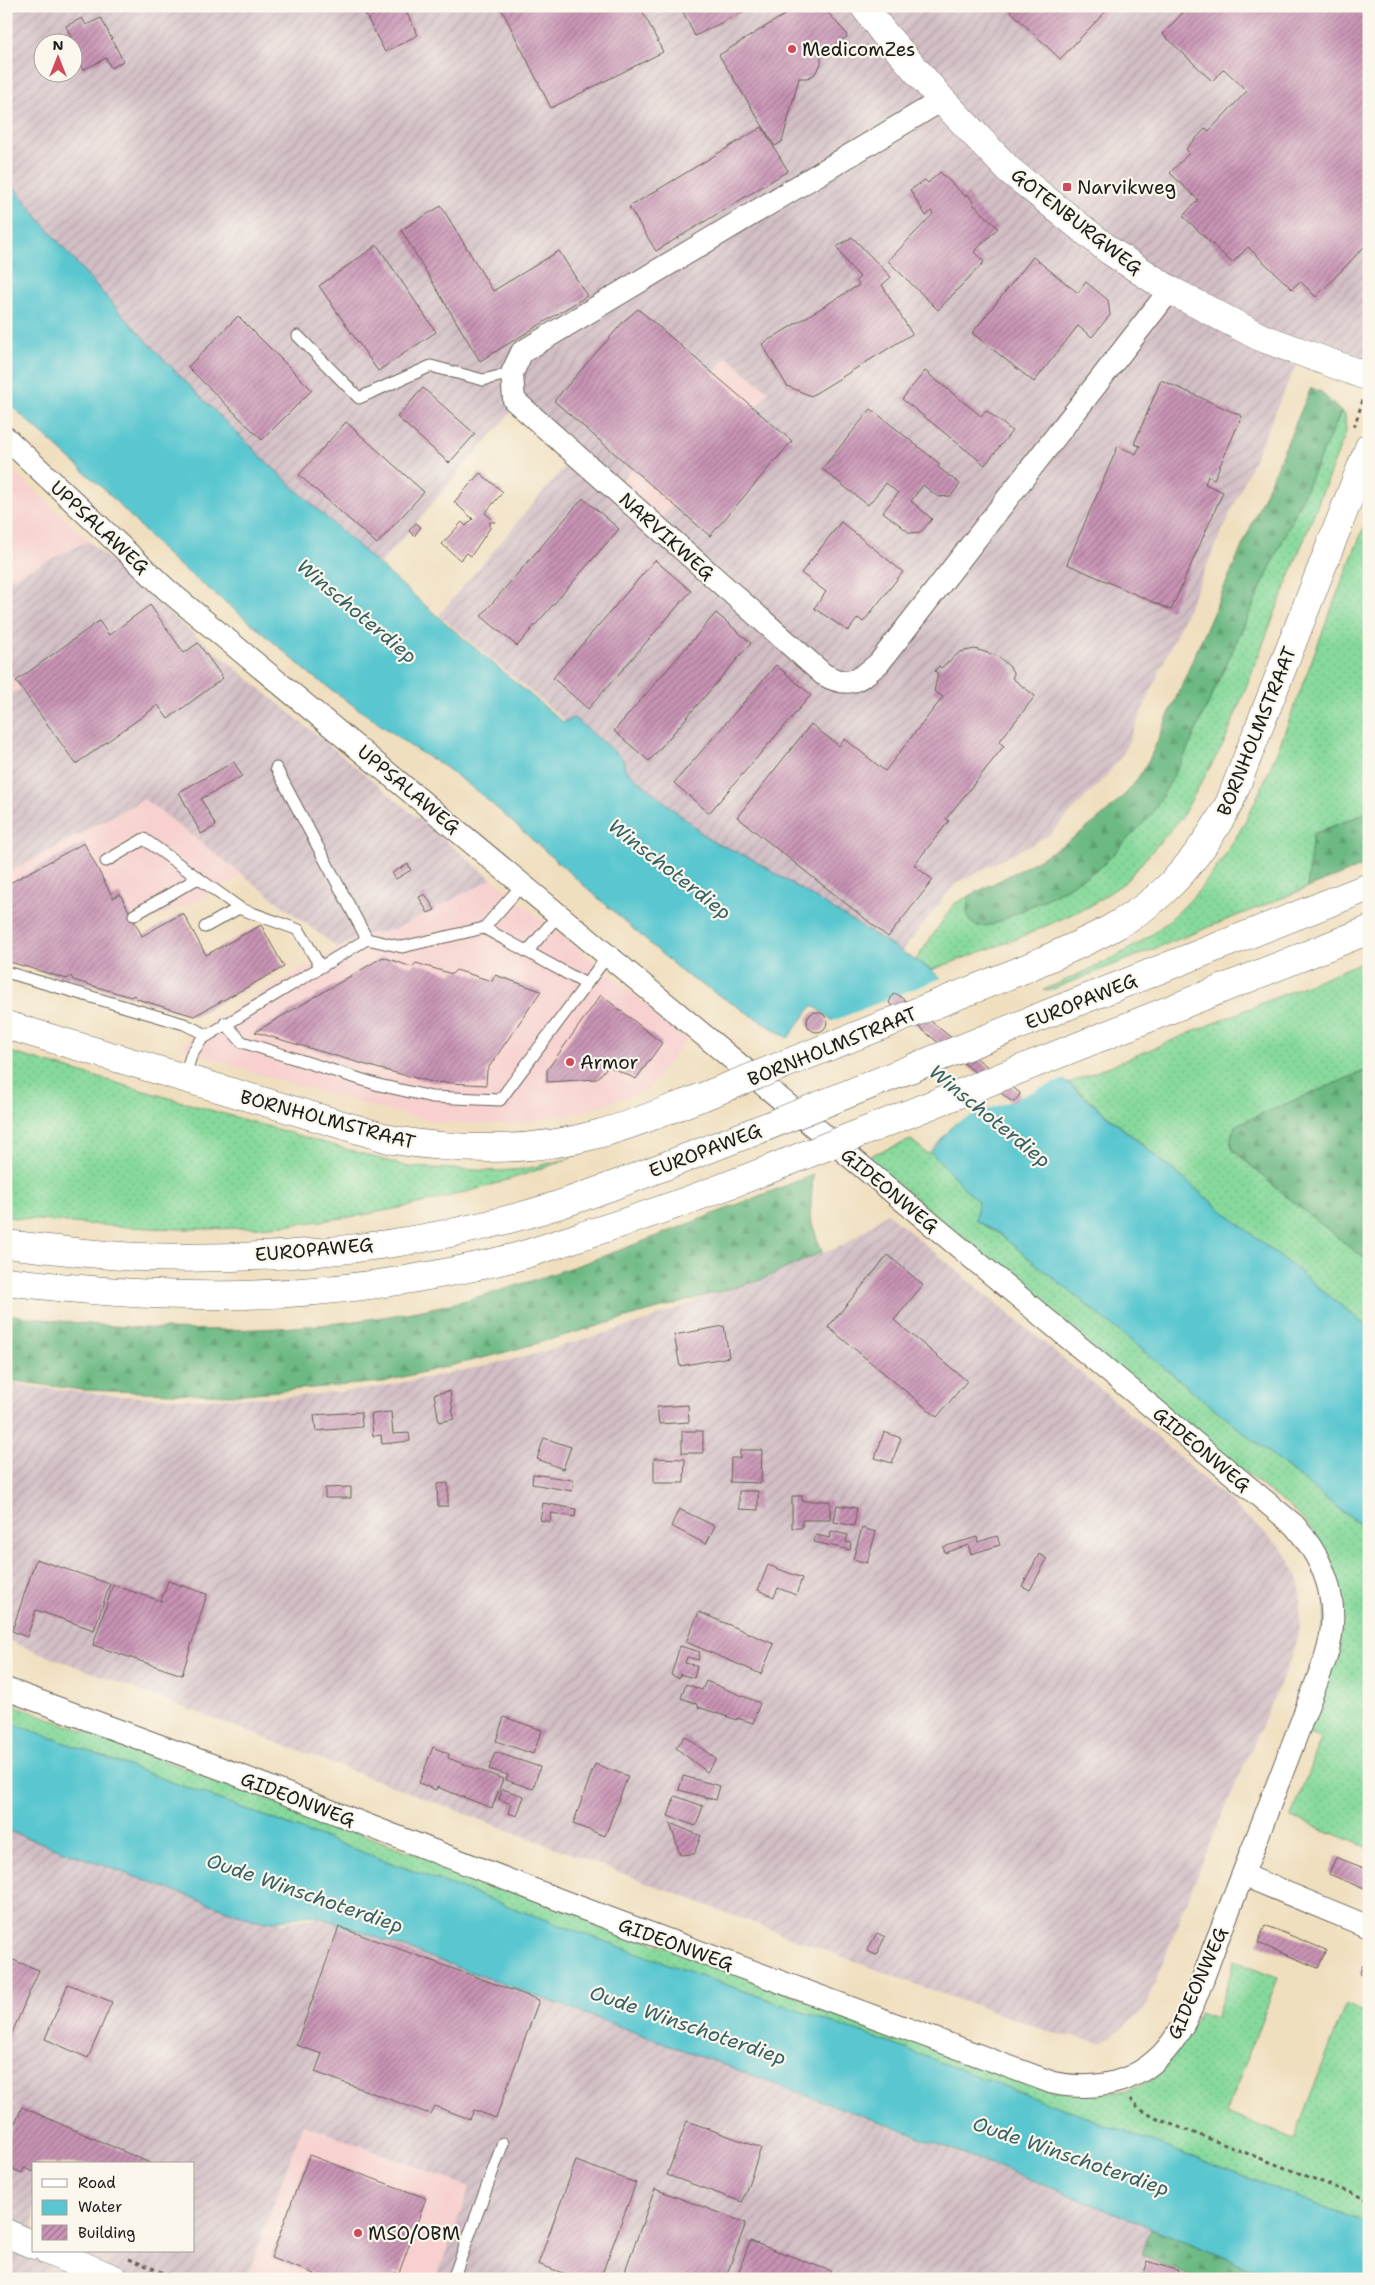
<svg xmlns="http://www.w3.org/2000/svg" width="1375" height="2285" viewBox="0 0 1375 2285" font-family="'Shantell Sans',sans-serif">
	<style>
		.built { fill: #f7d0cf }
		.industrial { fill: url(#industrial-furrows); fill-rule: evenodd }
		.grass { fill: url(#grass-dots); stroke: #517a5c }
		.forest { fill: url(#forest-firs); stroke: #446a50 }
		.water { fill: #5ac7d0; stroke: #3b7276 }
		.pier { fill: #f0dfbf }
		.building { fill: url(#building-hatch) }
		.lines { fill: none; stroke-linecap: round; stroke-linejoin: round }
		.lane-casing { stroke: #666055; stroke-width: 13 }
		.street-casing { stroke: #666055; stroke-width: 24 }
		.secondary-casing { stroke: #666055; stroke-width: 29 }
		.highway-casing { stroke: #666055; stroke-width: 29 }
		.path { stroke: #666055; stroke-width: 3; stroke-dasharray: 4 4; stroke-linecap: butt }
		.lane { stroke: #fff; stroke-width: 11 }
		.street { stroke: #fff; stroke-width: 22 }
		.secondary { stroke: #fff; stroke-width: 28 }
		.highway { stroke: #fff; stroke-width: 28 }
		.secondary-bridge-casing { stroke: #666055; stroke-width: 29; stroke-linecap: butt }
		.highway-bridge-casing { stroke: #666055; stroke-width: 29; stroke-linecap: butt }
		.secondary-bridge { stroke: #fff; stroke-width: 28 }
		.highway-bridge { stroke: #fff; stroke-width: 28 }
		.poi-dot { fill: #d1495b; stroke: #fbf7ec; stroke-width: 2 }
		.labels { text-anchor: middle; stroke-width: 4.5; stroke-linejoin: round; paint-order: stroke }
		.poi-label { font-size: 19px; fill: #1c1c1c; stroke: #fbf7ec; text-anchor: start }
		.street-label { font-size: 19px; fill: #1c1c1c; stroke: #fbf7ec }
		.water-label { font-size: 20px; font-style: italic; fill: #356064; stroke: #fbf7ec }
	</style>
	<defs>
		<pattern id="industrial-furrows" width="10" height="10" patternUnits="userSpaceOnUse" patternTransform="scale(1.25)"><rect width="10" height="10" fill="#d2bec5"/><path d="M-1 1l2-2M0 10L10 0M9 11l2-2" fill="none" stroke="#b4a3a9"/></pattern>
		<pattern id="grass-dots" width="8" height="8" patternUnits="userSpaceOnUse" patternTransform="scale(1.25)"><rect width="8" height="8" fill="#86d99b"/><path d="M2 2h.1M6 6h.1" fill="none" stroke="#73ba85" stroke-width="1.8" stroke-linecap="round"/></pattern>
		<pattern id="forest-firs" width="22" height="20" patternUnits="userSpaceOnUse" patternTransform="scale(1.25)"><rect width="22" height="20" fill="#6cb983"/><path d="M5 1l3.5 6h-7zM16 11l3.5 6h-7z" fill="#5d9e71"/></pattern>
		<pattern id="building-hatch" width="6" height="6" patternUnits="userSpaceOnUse" patternTransform="scale(1.25)"><rect width="6" height="6" fill="#c893b4"/><path d="M-1 1l2-2M0 6l6-6M5 7l2-2" fill="none" stroke="#a27792"/></pattern>
	</defs>
	<rect width="100%" height="100%" fill="#fbf7ec"/>
	<filter id="ink" filterUnits="userSpaceOnUse"><feTurbulence type="fractalNoise" baseFrequency=".02" numOctaves="2"/><feDisplacementMap in="SourceGraphic" scale="10" xChannelSelector="R" yChannelSelector="G"/><feConvolveMatrix kernelMatrix="1 2 1 2 8 2 1 2 1" color-interpolation-filters="sRGB"/></filter>
	<filter id="wash" filterUnits="userSpaceOnUse"><feTurbulence type="fractalNoise" baseFrequency=".0096" numOctaves="4" result="noise"/><feDisplacementMap in="SourceGraphic" scale="20" xChannelSelector="R" yChannelSelector="G"/><feGaussianBlur stdDeviation="1.12" result="paint"/><feColorMatrix in="noise" values="0 0 0 0 0 0 0 0 0 0 0 0 0 0 0 0 0 1.4 0 .05"/><feComposite in="paint" operator="in"/></filter>
	<g filter="url(#wash)">
		<rect width="100%" height="100%" fill="#f0dfbf"/>
		<g class="built">
			<polygon points="727,357 769,392 657,523 615,488"/>
			<polygon points="6,464 88,541 6,581"/>
			<polygon points="6,668 21,689 6,695"/>
			<polygon points="144,799 243,875 205,897 127,929 37,960 6,965 6,874"/>
			<polygon points="492,879 688,1038 647,1090 578,1113 513,1124 441,1123 388,1111 257,1074 181,1047 215,1019 338,948 365,935 428,912"/>
			<polygon points="303,2124 470,2187 436,2279 246,2279"/>
		</g>
		<g class="industrial">
			<path d="M6 6H1369V380L1301 354 1122 756 1107 775 1049 835 955 884 883 975 709 841 439 615 576 453 519 403 379 565 270 470 148 346 6 187ZM42 42H72V72H42ZM727 357 769 392 657 523 615 488Z"/>
			<polygon points="88,541 178,621 492,879 395,929 365,935 338,948 144,799 6,874 6,695 21,689 6,668 6,581"/>
			<polygon points="887,1213 1134,1417 1285,1551 1300,1582 1300,1624 1292,1657 1212,1838 1144,2010 1103,2043 1053,2033 920,1986 6,1640 6,1382 33,1387 119,1396 192,1399 286,1397 363,1390 437,1376 524,1357 643,1322 791,1264 845,1245"/>
			<path d="M6 1823 286 1924 288 1921 327 1916 1295 2279H436L470 2187 303 2124 246 2279H6ZM34 2164H194V2251H34Z"/>
		</g>
		<g class="grass">
			<polygon points="1341,412 1345,415 1346,432 1225,741 1181,818 1124,883 1090,906 1019,938 931,970 916,960 954,904 969,896 967,911 977,926 992,924 1056,894 1102,866 1183,759"/>
			<path d="M1369 515V633L1367 638 1369 643V812L1313 834 1307 888 1048 991 1044 990C1080 973 1120 958 1152 934 1235 873 1269 774 1304 681 1325 625 1346 570 1369 515Z"/>
			<polygon points="1369,959 1369,1069 1236,1125 1230,1142 1233,1150 1279,1191 1369,1262 1369,1328 1209,1200 1069,1083"/>
			<path d="M6 1051 408 1167 496 1171 525 1169 571 1158C465 1198 353 1223 240 1228 162 1232 84 1224 6 1217Z"/>
			<path d="M911 1140 928 1154 931 1152 978 1202 976 1221 998 1233 1321 1495 1368 1531C1363 1543 1363 1550 1369 1562V1848L1291 1817 1321 1739 1309 1734 1308 1732 1332 1564 1312 1529 1292 1509 1162 1408 866 1157Z"/>
			<path d="M6 1702 1054 2091C1074 2091 1096 2094 1116 2092 1160 2088 1182 2047 1199 2012L1216 2018 1235 1960 1278 1978 1226 2113 1294 2139 1346 2004 1369 2014V2224L892 2044 576 1931 6 1721Z"/>
		</g>
		<g class="forest">
			<path d="M1311 388 1321 392 1341 412 1183 759 1152 814 1102 866 1056 894 992 925 977 926 969 921 967 911 969 896C1026 867 1085 839 1129 790 1137 781 1143 769 1150 758Z"/>
			<polygon points="1369,812 1369,864 1307,888 1313,834"/>
			<path d="M1369 1069V1262L1279 1191 1233 1149C1229 1140 1231 1134 1236 1125Z"/>
			<path d="M813 1175 810 1218 822 1252 761 1280 495 1355 382 1382 231 1395 83 1390 6 1380V1314C169 1338 341 1338 499 1291 606 1259 709 1215 813 1175Z"/>
			<polygon points="1151,2228 1278,2279 1194,2279 1141,2255"/>
		</g>
		<g class="water">
			<path d="M6 177C166 383 363 556 563 722L574 718 623 759 625 769 710 840 752 859 931 970 1209 1200 1369 1328V1531L1321 1495 998 1233 976 1221 978 1202 931 1152 956 1122 955 1119 813 1005 788 1038 683 973 483 796 444 766 413 748 311 675 255 626 169 557 108 493 6 401Z"/>
			<polygon points="6,1721 576,1931 892,2044 1369,2224 1369,2279 1278,2279 1035,2181 893,2127 332,1921 311,1915 267,1922 252,1919 6,1830"/>
		</g>
		<polygon class="pier" points="944,977 1067,1078 955,1123 929,1153 929,1150 953,1121 830,1022"/>
		<g id="blocks">
			<g class="building">
				<polygon points="361,6 403,6 418,35 385,52"/>
				<polygon points="500,6 649,6 642,10 663,52 551,108"/>
				<polygon points="690,6 754,6 695,36 682,10"/>
				<polygon points="799,6 822,6 846,33 847,37 821,53 821,64 814,75 807,78 799,78 782,142 775,146 719,55"/>
				<polygon points="1005,6 1111,6 1060,59"/>
				<polygon points="1189,6 1369,6 1369,242 1316,297 1300,281 1292,289 1248,247 1232,263 1183,216 1198,200 1170,173 1189,153 1186,149 1206,128 1209,131 1247,91 1224,69 1212,81 1163,34"/>
				<polygon points="82,18 86,25 101,18 123,61 111,68 106,58 83,70 72,50 74,43 66,26"/>
				<polygon points="762,127 788,171 656,251 629,207"/>
				<polygon points="940,172 965,196 968,194 973,202 972,203 998,228 974,252 984,262 938,310 888,261 933,214 931,211 926,216 910,190 925,180 928,183"/>
				<polygon points="441,206 493,291 559,251 587,296 480,361 401,230"/>
				<polygon points="852,237 891,277 882,285 912,334 811,396 787,386 762,344 859,285 856,281 860,277 847,263 837,247"/>
				<polygon points="377,245 436,332 378,371 319,286"/>
				<polygon points="1033,257 1078,293 1086,282 1108,300 1110,315 1092,337 1078,326 1034,382 972,333"/>
				<polygon points="638,309 792,441 710,536 554,401 624,321"/>
				<polygon points="238,316 312,390 262,440 188,367"/>
				<polygon points="925,371 981,416 986,410 1012,431 985,465 902,399"/>
				<polygon points="1161,380 1242,416 1214,479 1208,476 1205,484 1223,492 1171,610 1067,564 1118,446 1136,454 1140,446 1134,444"/>
				<polygon points="423,388 475,434 449,463 397,417"/>
				<polygon points="871,409 940,464 938,467 960,484 951,496 938,497 923,485 911,501 932,519 921,532 910,533 883,512 898,493 886,483 868,505 822,469"/>
				<polygon points="346,422 424,492 377,544 299,475"/>
				<polygon points="480,473 503,492 485,513 495,522 490,522 490,528 471,556 467,553 460,560 442,544 462,522 466,526 473,519 454,502"/>
				<polygon points="583,498 619,529 517,646 481,616"/>
				<polygon points="841,522 903,572 863,622 858,618 848,631 814,608 826,592 801,573"/>
				<polygon points="416,523 421,527 414,536 409,531"/>
				<polygon points="655,560 691,591 588,709 553,678"/>
				<polygon points="150,605 184,653 198,643 223,678 168,719 158,705 76,764 16,681 99,621 109,635"/>
				<polygon points="716,613 751,643 649,761 614,731"/>
				<polygon points="975,649 998,656 1010,667 1014,674 1012,678 1035,696 999,742 1004,746 946,819 949,821 914,865 933,880 888,937 737,817 811,724 839,746 845,739 885,771 943,697 934,691 938,674 935,671 939,666 941,668 960,652"/>
				<polygon points="776,665 811,695 709,813 674,783"/>
				<polygon points="234,762 242,776 201,799 216,826 201,834 179,792"/>
				<polygon points="84,843 113,898 120,894 142,936 183,913 206,955 261,925 284,967 194,1016 137,999 134,995 131,997 73,980 71,976 67,979 10,962 8,957 6,958 6,885"/>
				<polygon points="408,864 411,870 396,879 392,873"/>
				<polygon points="425,894 435,910 428,913 419,897"/>
				<polygon points="383,957 412,967 416,963 452,974 456,970 492,981 495,975 541,991 487,1070 486,1085 432,1082 380,1069 255,1032"/>
				<polygon points="893,994 897,994 1020,1093 1019,1096 1014,1102 1011,1101 889,1003"/>
				<polygon points="601,995 662,1043 636,1079 608,1066 597,1079 547,1082 547,1070"/>
				<circle cx="817" cy="1022" r="10"/>
				<polygon points="888,1255 923,1285 894,1320 967,1381 937,1417 828,1327"/>
				<polygon points="724,1326 729,1357 680,1366 674,1335"/>
				<polygon points="450,1391 454,1419 439,1422 434,1394"/>
				<polygon points="688,1405 689,1422 659,1424 657,1407"/>
				<polygon points="361,1412 362,1427 316,1431 314,1415"/>
				<polygon points="391,1412 393,1434 409,1433 410,1441 382,1444 381,1435 373,1436 371,1414"/>
				<rect x="682" y="1431" width="21" height="22"/>
				<polygon points="884,1432 901,1438 892,1463 875,1458"/>
				<polygon points="544,1438 571,1447 563,1469 537,1459"/>
				<polygon points="740,1450 762,1450 761,1483 730,1482 731,1458 740,1458"/>
				<polygon points="654,1458 685,1459 684,1483 654,1483"/>
				<polygon points="533,1474 573,1480 572,1491 532,1484"/>
				<polygon points="448,1483 448,1506 438,1506 437,1484"/>
				<polygon points="351,1487 351,1498 325,1498 325,1488"/>
				<polygon points="739,1491 758,1491 758,1510 739,1509"/>
				<polygon points="792,1496 802,1496 802,1501 830,1501 830,1520 802,1520 802,1528 792,1528"/>
				<polygon points="543,1503 576,1509 575,1517 551,1513 550,1522 540,1520"/>
				<polygon points="837,1505 857,1508 854,1526 834,1522"/>
				<polygon points="679,1509 715,1526 706,1544 671,1526"/>
				<polygon points="862,1528 876,1532 867,1563 853,1559"/>
				<polygon points="831,1531 848,1535 846,1542 851,1543 850,1550 814,1542 816,1535 830,1538"/>
				<polygon points="997,1536 1000,1545 971,1554 968,1545 945,1553 943,1547 977,1537 978,1542"/>
				<polygon points="1039,1554 1047,1559 1030,1590 1022,1586"/>
				<polygon points="36,1559 110,1584 94,1630 36,1610 27,1637 12,1631"/>
				<polygon points="768,1565 802,1578 796,1595 778,1588 774,1597 758,1590"/>
				<polygon points="168,1581 207,1594 182,1675 93,1645 113,1585 161,1601"/>
				<polygon points="699,1612 774,1644 761,1674 686,1642"/>
				<polygon points="680,1646 700,1652 698,1660 687,1657 685,1663 697,1666 694,1678 680,1674 679,1678 671,1675"/>
				<polygon points="706,1681 760,1703 753,1723 737,1718 737,1720 698,1707 698,1704 681,1698 686,1684 702,1690"/>
				<polygon points="504,1717 542,1730 533,1754 496,1741"/>
				<polygon points="685,1736 716,1759 707,1772 676,1748"/>
				<polygon points="433,1747 449,1754 448,1758 503,1779 492,1808 437,1787 436,1790 419,1783"/>
				<polygon points="495,1752 540,1767 533,1789 506,1780 508,1775 489,1769"/>
				<polygon points="595,1764 628,1776 605,1836 573,1824"/>
				<polygon points="683,1776 720,1786 716,1800 679,1790"/>
				<polygon points="502,1789 524,1796 517,1816 508,1813 511,1804 499,1799"/>
				<polygon points="675,1796 703,1806 696,1826 668,1816"/>
				<polygon points="670,1823 701,1836 694,1854 680,1855"/>
				<polygon points="1336,1857 1369,1870 1369,1891 1329,1874"/>
				<polygon points="1265,1925 1326,1950 1318,1968 1258,1943"/>
				<polygon points="339,1927 539,2000 496,2118 474,2110 470,2119 434,2106 430,2114 315,2072 322,2054 296,2045"/>
				<polygon points="877,1933 885,1937 876,1955 867,1951"/>
				<polygon points="8,1958 39,1970 6,2047 6,1962"/>
				<polygon points="1363,1965 1369,1967 1369,1977 1360,1973"/>
				<polygon points="68,1984 112,2002 88,2058 45,2039"/>
				<polygon points="22,2107 152,2164 34,2164 34,2172 24,2168 22,2173 6,2166 6,2144"/>
				<polygon points="687,2121 761,2148 742,2202 667,2175"/>
				<polygon points="309,2155 426,2198 399,2273 395,2272 393,2279 313,2279 315,2274 271,2258"/>
				<polygon points="576,2161 636,2183 600,2279 579,2279 538,2264"/>
				<polygon points="655,2189 746,2223 725,2279 622,2279"/>
				<polygon points="750,2241 831,2271 828,2279 736,2279"/>
				<polygon points="1148,2261 1178,2271 1175,2279 1142,2279"/>
			</g>
		</g>
	</g>
	<g filter="url(#ink)">
		<use href="#blocks" fill-opacity="0" stroke="#666055" stroke-width="1"/>
		<g class="lines">
			<g class="lane-casing">
				<g id="lane">
					<polyline points="298,336 359,398 431,366 483,380 512,373"/>
					<polyline points="276,768 367,939"/>
					<polyline points="106,861 144,839 241,909 299,930 320,966"/>
					<polyline points="134,915 198,878"/>
					<polyline points="205,927 239,908"/>
					<polyline points="484,928 586,984"/>
					<polyline points="527,952 559,914"/>
					<polyline points="6,972 184,1024 207,1035"/>
					<polyline points="225,1023 242,1042 379,1085 432,1097 500,1100 608,955"/>
					<polyline points="184,1078 192,1053 202,1039 367,939 402,947 484,928 523,884"/>
					<polyline points="453,2279 503,2143"/>
				</g>
			</g>
			<g class="street-casing">
				<g id="street">
					<path d="M942 100 522 352 512 373 514 400 823 674C849 689 858 681 879 663L1170 290"/>
					<path d="M6 438 166 589 1294 1525C1329 1565 1342 1609 1325 1660 1289 1754 1254 1847 1217 1940 1202 1978 1188 2033 1156 2060 1127 2086 1089 2090 1053 2083L565 1902 225 1770 6 1689"/>
					<polyline points="1243,1875 1369,1927"/>
				</g>
			</g>
			<g class="secondary-casing">
				<g id="secondary">
					<polyline points="864,6 883,32 942,100 1009,170 1110,251 1170,290 1260,337 1369,377"/>
					<path d="M1022 970C1072 947 1128 927 1168 887 1193 863 1212 834 1229 804L1369 447"/>
					<path d="M6 1025 393 1140C461 1151 530 1153 598 1134 633 1125 667 1110 702 1097"/>
					<polyline points="6,2233 34,2245"/>
					<polyline points="48,2251 114,2279"/>
				</g>
			</g>
			<g class="highway-casing">
				<g id="highway">
					<polyline points="1067,1006 1369,887"/>
					<polyline points="1104,1036 1369,930"/>
					<path d="M6 1244C50 1249 95 1255 139 1257 278 1261 422 1248 555 1206 620 1185 684 1158 748 1134"/>
					<path d="M6 1281C85 1291 163 1297 242 1295 333 1293 428 1279 516 1257 538 1251 560 1243 581 1236 650 1215 718 1190 785 1163"/>
				</g>
			</g>
			<g class="path">
				<polyline points="1354,427 1363,400"/>
				<polyline points="1130,2099 1138,2108 1155,2118 1369,2200"/>
				<polyline points="129,2259 179,2279"/>
			</g>
			<use href="#lane" class="lane"/>
			<use href="#street" class="street"/>
			<use href="#secondary" class="secondary"/>
			<use href="#highway" class="highway"/>
			<g class="secondary-bridge-casing">
				<polyline id="secondary-bridge" points="702,1097 1022,970"/>
			</g>
			<g class="highway-bridge-casing">
				<g id="highway-bridge">
					<polyline points="748,1134 1067,1006"/>
					<polyline points="785,1163 1104,1036"/>
				</g>
			</g>
			<use href="#secondary-bridge" class="secondary-bridge"/>
			<use href="#highway-bridge" class="highway-bridge"/>
		</g>
	</g>
	<g class="poi-dot">
		<circle cx="792" cy="49" r="5"/>
		<rect x="1062" y="182" width="10" height="10" rx="2.5"/>
		<circle cx="570" cy="1062" r="5"/>
		<circle cx="358" cy="2233" r="5"/>
	</g>
	<g class="labels">
		<g class="poi-label">
			<text x="802" y="56">MedicomZes</text>
			<text x="1077" y="194">Narvikweg</text>
			<text x="580" y="1069">Armor</text>
			<text x="368" y="2240">MSO/OBM</text>
		</g>
		<g class="street-label">
			<text transform="translate(1077 221) rotate(38)" y="7">GOTENBURGWEG</text>
			<text transform="translate(100 527) rotate(43)" y="7">UPPSALAWEG</text>
			<text transform="translate(667 536) rotate(42)" y="7">NARVIKWEG</text>
			<text transform="translate(1256 731) rotate(-68)" y="7">BORNHOLMSTRAAT</text>
			<text transform="translate(409 789) rotate(40)" y="7">UPPSALAWEG</text>
			<text transform="translate(1081 1001) rotate(-22)" y="7">EUROPAWEG</text>
			<text transform="translate(832 1046) rotate(-22)" y="7">BORNHOLMSTRAAT</text>
			<text transform="translate(328 1119) rotate(15)" y="7">BORNHOLMSTRAAT</text>
			<text transform="translate(705 1150) rotate(-21)" y="7">EUROPAWEG</text>
			<text transform="translate(890 1190) rotate(40)" y="7">GIDEONWEG</text>
			<text transform="translate(314 1249) rotate(-5)" y="7">EUROPAWEG</text>
			<text transform="translate(1202 1449) rotate(40)" y="7">GIDEONWEG</text>
			<text transform="translate(298 1799) rotate(21)" y="7">GIDEONWEG</text>
			<text transform="translate(676 1944) rotate(20)" y="7">GIDEONWEG</text>
			<text transform="translate(1197 1983) rotate(-66)" y="7">GIDEONWEG</text>
		</g>
		<g class="water-label">
			<text transform="translate(357 611) rotate(40)" y="7">Winschoterdiep</text>
			<text transform="translate(670 869) rotate(38)" y="7">Winschoterdiep</text>
			<text transform="translate(990 1116) rotate(39)" y="7">Winschoterdiep</text>
			<text transform="translate(305 1893) rotate(19)" y="7">Oude Winschoterdiep</text>
			<text transform="translate(688 2025) rotate(19)" y="7">Oude Winschoterdiep</text>
			<text transform="translate(1071 2156) rotate(19)" y="7">Oude Winschoterdiep</text>
		</g>
	</g>
	<rect width="1375" height="2285" fill="none" stroke="#fbf7ec" stroke-width="25"/>
	<rect x="32" y="2162" width="162" height="90" fill="#fbf7ec" stroke="#a29f99"/>
	<rect x="42" y="2179" width="25" height="8" fill="#ffffff" stroke="#a29f99"/>
	<text x="78" y="2188" font-size="15" fill="#1c1c1c">Road</text>
	<rect x="42" y="2200" width="25" height="15" fill="#5ac7d0" stroke="#a29f99"/>
	<text x="78" y="2212" font-size="15" fill="#1c1c1c">Water</text>
	<rect x="42" y="2225" width="25" height="15" fill="url(#building-hatch)" stroke="#a29f99"/>
	<text x="78" y="2238" font-size="15" fill="#1c1c1c">Building</text>
	<g transform="translate(58 58)"><circle r="24" fill="#fbf7ec" stroke="#a29f99"/>
	<path d="M0-4L9 19L0 12L-9 19Z" fill="#d1495b"/>
	<text y="-8" font-size="14" font-weight="bold" text-anchor="middle" fill="#1c1c1c">N</text>
	</g>
</svg>
